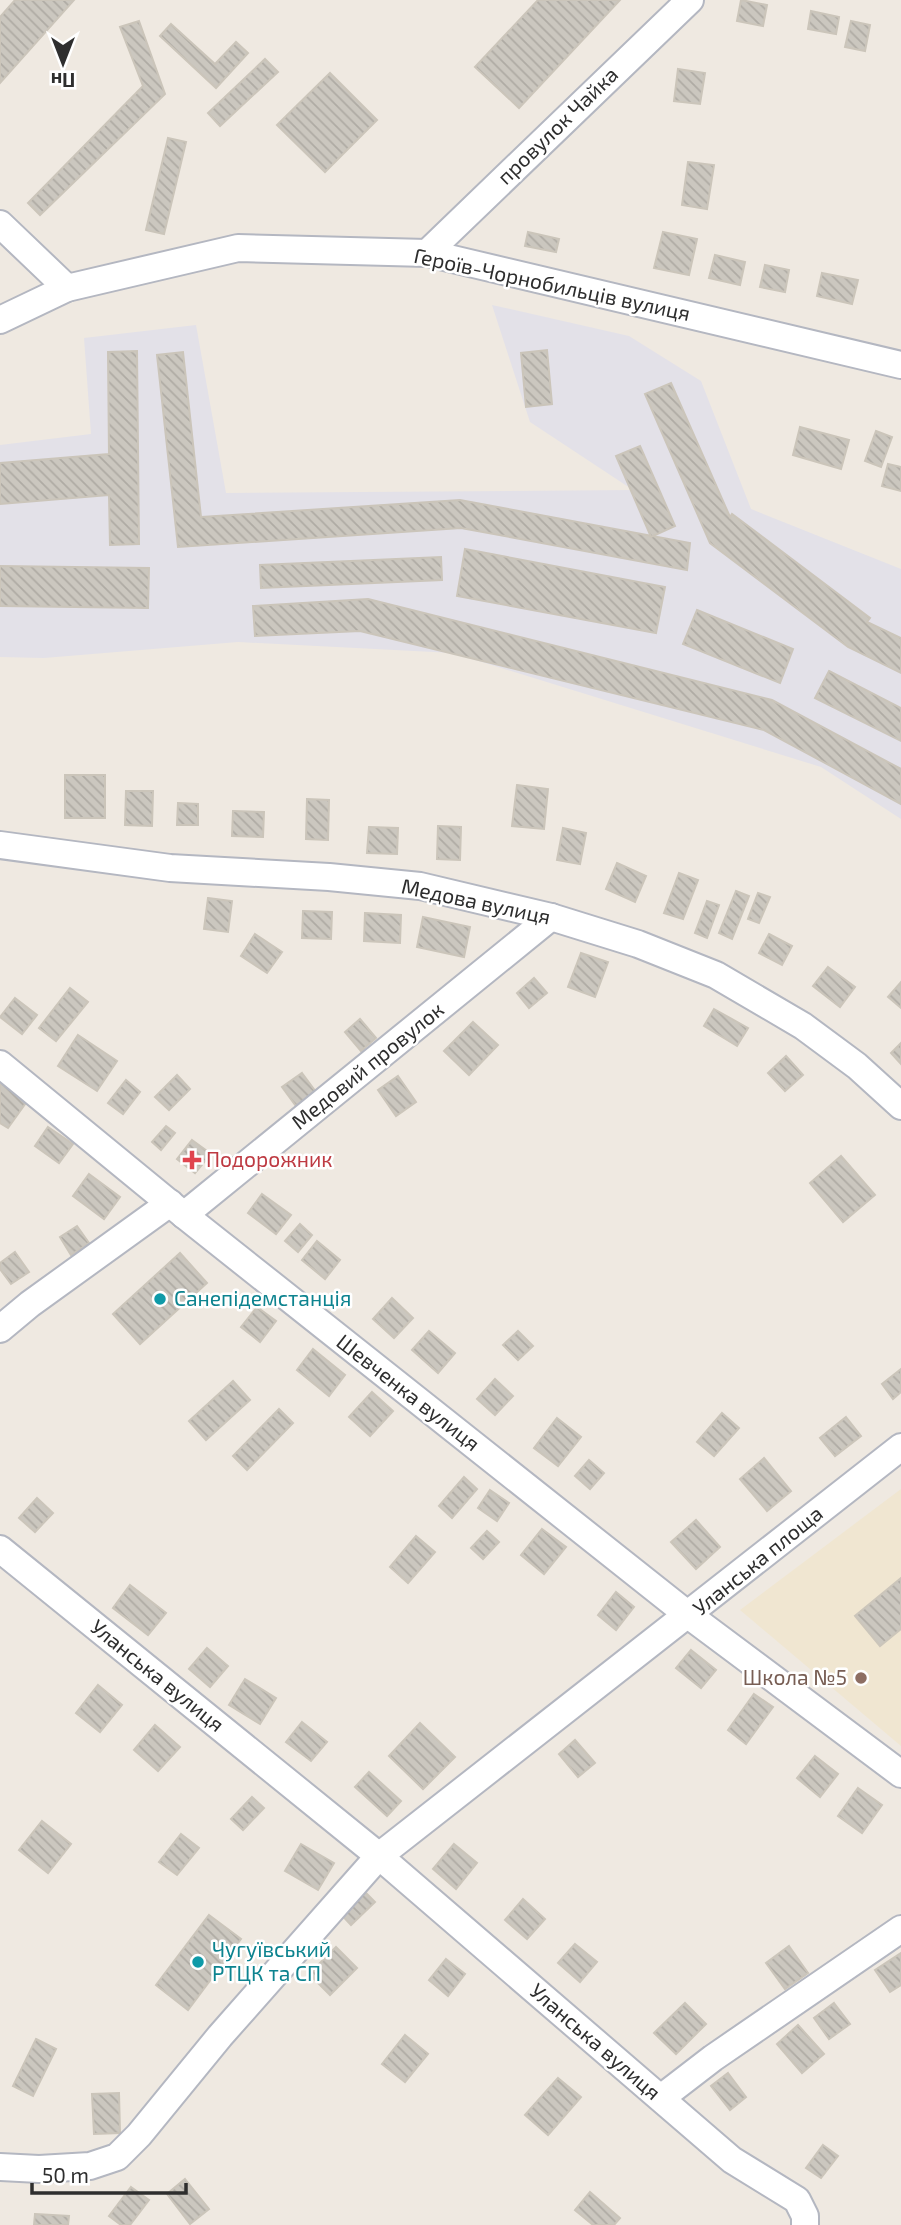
<svg xmlns="http://www.w3.org/2000/svg" width="901" height="2225" viewBox="0 0 901 2225" font-family="'Exo 2',sans-serif">
	<style>
		.industrial { fill: #e3e1e8 }
		.education { fill: #f0e6d1 }
		.building { fill: url(#building-back-hatch); stroke: #cbc5ba; stroke-width: 2 }
		.lines { fill: none; stroke-linecap: round; stroke-linejoin: round }
		.minor-casing { stroke: #b4b7c1; stroke-width: 30 }
		.minor { stroke: #fff; stroke-width: 26 }
		.health-dot { fill: #e0444e; stroke: #fff; stroke-width: 2.5 }
		.culture-dot { fill: #0f9aa8; stroke: #fff; stroke-width: 2.5 }
		.education-dot { fill: #8d6e63; stroke: #fff; stroke-width: 2.5 }
		.labels { text-anchor: middle; stroke-width: 5; stroke-linejoin: round; paint-order: stroke }
		.street-label { font-size: 21px; fill: #2e2e2e; stroke: #fff }
		.health-label { font-size: 21px; fill: #be3a42; stroke: #fff; text-anchor: start }
		.culture-label { font-size: 21px; fill: #0d838f; stroke: #fff; text-anchor: start }
		.education-label { font-size: 21px; fill: #785e54; stroke: #fff; text-anchor: end }
	</style>
	<defs>
		<pattern id="building-back-hatch" width="6" height="6" patternUnits="userSpaceOnUse" patternTransform="scale(1.75)"><rect width="6" height="6" fill="#cbc7bf"/><path d="M-1 5l2 2M0 0l6 6M5-1l2 2" fill="none" stroke="#afaba4"/></pattern>
	</defs>
	<rect width="100%" height="100%" fill="#efe9e1"/>
	<polygon class="industrial" points="492,305 629,336 701,381 751,509 901,569 901,819 821,767 453,653 238,642 44,658 0,657 0,445 91,434 84,338 196,325 226,493 633,490 530,422"/>
	<polygon class="education" points="901,1489 901,1746 740,1610"/>
	<g class="building">
		<polygon points="15,0 74,0 0,83 0,17"/>
		<polygon points="538,0 620,0 519,108 475,67"/>
		<polygon points="741,0 767,5 763,26 737,21"/>
		<polygon points="811,11 839,17 836,34 808,29"/>
		<polygon points="139,21 165,94 40,215 28,203 143,86 120,27"/>
		<polygon points="851,21 870,25 865,51 845,47"/>
		<polygon points="171,24 215,64 236,42 248,53 216,88 160,36"/>
		<polygon points="265,59 278,72 220,126 208,113"/>
		<polygon points="678,69 705,73 700,104 674,101"/>
		<polygon points="330,73 377,120 325,172 277,125"/>
		<polygon points="168,138 186,142 164,234 146,230"/>
		<polygon points="688,162 714,165 707,209 682,205"/>
		<polygon points="528,232 559,239 556,252 525,246"/>
		<polygon points="663,232 697,239 689,275 654,268"/>
		<polygon points="715,255 745,262 740,285 709,278"/>
		<polygon points="765,265 789,270 785,292 760,287"/>
		<polygon points="822,273 858,280 852,304 817,296"/>
		<polygon points="547,350 552,404 526,407 521,353"/>
		<polygon points="137,351 139,544 110,545 109,495 0,504 0,463 109,454 108,352"/>
		<polygon points="183,352 201,517 460,500 690,543 687,570 461,528 178,547 157,355"/>
		<polygon points="671,383 730,517 732,514 870,618 867,622 901,638 901,673 848,647 710,543 645,394"/>
		<polygon points="800,427 849,440 841,469 793,455"/>
		<polygon points="876,431 892,437 881,467 865,461"/>
		<polygon points="640,446 675,526 651,537 616,456"/>
		<polygon points="888,464 901,467 901,491 882,486"/>
		<polygon points="465,549 665,587 656,633 457,596"/>
		<polygon points="441,557 442,580 261,588 260,565"/>
		<polygon points="0,566 149,568 148,608 0,606"/>
		<polygon points="368,599 772,700 901,769 901,804 764,730 360,631 255,636 253,606"/>
		<polygon points="697,610 793,649 780,683 683,644"/>
		<polygon points="829,671 901,708 901,741 815,698"/>
		<rect x="65" y="775" width="40" height="43"/>
		<polygon points="517,785 548,789 544,829 512,826"/>
		<polygon points="126,791 153,791 152,826 125,825"/>
		<polygon points="307,799 329,800 328,840 306,839"/>
		<polygon points="178,803 198,804 198,825 177,825"/>
		<polygon points="233,811 264,812 263,837 232,836"/>
		<polygon points="438,826 461,827 460,860 437,859"/>
		<polygon points="369,827 398,828 397,854 367,853"/>
		<polygon points="563,828 586,833 580,864 557,860"/>
		<polygon points="617,863 646,876 635,902 606,889"/>
		<polygon points="679,873 698,880 683,919 664,913"/>
		<polygon points="736,891 749,896 732,939 719,933"/>
		<polygon points="758,893 770,897 759,923 748,919"/>
		<polygon points="208,898 232,901 228,932 204,929"/>
		<polygon points="707,901 719,905 707,938 695,933"/>
		<polygon points="303,911 332,912 331,939 302,938"/>
		<polygon points="365,913 401,915 400,943 364,941"/>
		<polygon points="423,917 470,927 464,957 417,947"/>
		<polygon points="255,934 282,952 267,973 241,956"/>
		<polygon points="769,934 792,946 782,965 759,953"/>
		<polygon points="581,953 608,962 595,997 568,987"/>
		<polygon points="828,967 855,987 840,1007 813,986"/>
		<polygon points="534,978 547,993 529,1008 517,993"/>
		<polygon points="901,982 901,1008 888,997"/>
		<polygon points="70,988 88,1002 56,1041 39,1028"/>
		<polygon points="15,998 37,1015 22,1034 0,1017"/>
		<polygon points="714,1009 748,1028 737,1046 704,1026"/>
		<polygon points="360,1019 376,1038 361,1051 345,1032"/>
		<polygon points="473,1022 498,1045 469,1075 444,1051"/>
		<polygon points="78,1035 117,1061 97,1091 58,1066"/>
		<polygon points="901,1043 901,1064 891,1053"/>
		<polygon points="786,1056 803,1075 785,1091 768,1073"/>
		<polygon points="302,1073 316,1092 296,1106 282,1087"/>
		<polygon points="177,1075 190,1089 169,1110 155,1097"/>
		<polygon points="398,1076 416,1102 396,1116 378,1090"/>
		<polygon points="126,1080 140,1092 123,1114 108,1103"/>
		<polygon points="3,1082 28,1100 8,1128 0,1123 0,1086"/>
		<polygon points="166,1126 175,1133 161,1150 152,1142"/>
		<polygon points="48,1127 73,1144 59,1163 35,1146"/>
		<polygon points="192,1140 211,1154 195,1173 177,1159"/>
		<polygon points="841,1156 875,1195 843,1222 810,1183"/>
		<polygon points="89,1174 120,1197 104,1219 73,1196"/>
		<polygon points="262,1194 291,1215 276,1234 248,1213"/>
		<polygon points="300,1224 312,1235 298,1252 285,1241"/>
		<polygon points="77,1226 89,1243 71,1255 60,1237"/>
		<polygon points="317,1241 340,1260 325,1279 302,1260"/>
		<polygon points="15,1252 29,1272 11,1284 0,1269 0,1263"/>
		<polygon points="180,1253 207,1283 140,1344 113,1314"/>
		<polygon points="392,1298 413,1318 394,1338 373,1319"/>
		<polygon points="257,1307 276,1321 260,1342 241,1327"/>
		<polygon points="429,1331 455,1353 438,1373 412,1350"/>
		<polygon points="518,1331 533,1346 518,1360 503,1345"/>
		<polygon points="313,1349 345,1375 329,1396 297,1370"/>
		<polygon points="901,1369 901,1392 893,1399 882,1384"/>
		<polygon points="495,1379 513,1396 495,1415 477,1399"/>
		<polygon points="233,1381 250,1400 206,1440 189,1421"/>
		<polygon points="372,1392 393,1411 370,1436 349,1417"/>
		<polygon points="279,1409 293,1423 247,1470 233,1456"/>
		<polygon points="722,1413 739,1428 714,1456 697,1442"/>
		<polygon points="846,1417 861,1436 835,1456 820,1438"/>
		<polygon points="557,1418 581,1437 558,1466 534,1448"/>
		<polygon points="764,1458 791,1491 767,1511 740,1479"/>
		<polygon points="589,1460 604,1473 590,1489 575,1476"/>
		<polygon points="464,1477 477,1489 452,1518 439,1506"/>
		<polygon points="490,1490 509,1503 497,1521 478,1508"/>
		<polygon points="37,1498 53,1513 35,1532 19,1518"/>
		<polygon points="696,1520 720,1547 696,1569 671,1542"/>
		<polygon points="542,1529 566,1547 544,1574 521,1555"/>
		<polygon points="487,1531 499,1542 483,1559 471,1548"/>
		<polygon points="416,1536 435,1552 408,1583 390,1567"/>
		<polygon points="901,1578 901,1629 880,1646 855,1616"/>
		<polygon points="130,1585 166,1613 148,1635 113,1608"/>
		<polygon points="616,1592 634,1607 616,1630 598,1615"/>
		<polygon points="207,1648 228,1666 210,1687 189,1669"/>
		<polygon points="691,1650 716,1670 701,1688 676,1668"/>
		<polygon points="245,1679 276,1698 260,1724 229,1705"/>
		<polygon points="98,1685 122,1705 100,1732 76,1713"/>
		<polygon points="754,1694 773,1707 746,1744 728,1730"/>
		<polygon points="302,1722 327,1742 311,1761 286,1742"/>
		<polygon points="420,1723 455,1757 423,1789 389,1756"/>
		<polygon points="155,1725 180,1747 158,1771 134,1750"/>
		<polygon points="575,1740 595,1763 578,1777 559,1754"/>
		<polygon points="815,1756 838,1774 820,1797 797,1778"/>
		<polygon points="369,1772 401,1801 387,1816 355,1787"/>
		<polygon points="858,1788 882,1805 862,1833 838,1816"/>
		<polygon points="252,1797 264,1808 243,1830 231,1819"/>
		<polygon points="42,1821 71,1844 48,1873 19,1850"/>
		<polygon points="181,1834 199,1848 177,1875 159,1862"/>
		<polygon points="301,1844 334,1863 318,1890 285,1871"/>
		<polygon points="454,1844 477,1863 456,1889 433,1869"/>
		<polygon points="363,1890 375,1902 351,1925 339,1912"/>
		<polygon points="523,1899 545,1919 527,1939 505,1920"/>
		<polygon points="209,1915 241,1939 188,2010 156,1985"/>
		<polygon points="575,1944 597,1962 580,1982 558,1963"/>
		<polygon points="789,1946 808,1973 785,1989 766,1963"/>
		<polygon points="336,1947 357,1968 330,1995 309,1974"/>
		<polygon points="901,1953 901,1985 890,1992 875,1970"/>
		<polygon points="446,1959 465,1974 448,1996 429,1980"/>
		<polygon points="685,2003 706,2024 676,2054 654,2033"/>
		<polygon points="834,2003 850,2024 829,2039 814,2018"/>
		<polygon points="798,2025 824,2054 802,2073 777,2044"/>
		<polygon points="405,2035 428,2054 405,2082 382,2064"/>
		<polygon points="36,2039 56,2049 33,2096 13,2086"/>
		<polygon points="728,2073 746,2097 730,2110 711,2086"/>
		<polygon points="558,2078 581,2097 548,2135 525,2115"/>
		<polygon points="119,2093 120,2133 94,2134 92,2094"/>
		<polygon points="823,2145 838,2156 821,2178 806,2168"/>
		<polygon points="185,2179 209,2209 190,2224 167,2194"/>
		<polygon points="131,2187 149,2200 130,2225 121,2225 109,2216"/>
		<polygon points="590,2192 620,2218 614,2225 593,2225 575,2210"/>
		<polygon points="35,2214 69,2216 68,2225 34,2225"/>
	</g>
	<g class="lines">
		<g class="minor-casing">
			<g id="minor">
				<polyline points="0,224 67,288"/>
				<polyline points="427,253 690,0"/>
				<polyline points="0,320 67,288 238,248 427,253 901,365"/>
				<polyline points="0,845 170,868 329,877 420,886 551,917 638,944 716,975 803,1026 857,1066 901,1106"/>
				<polyline points="0,1064 184,1215 687,1614 901,1774"/>
				<polyline points="184,1215 551,917"/>
				<polyline points="0,1329 30,1304 170,1203"/>
				<polyline points="0,1549 379,1856 732,2160 797,2200 805,2216 805,2225"/>
				<polyline points="661,2098 713,2058 901,1929"/>
				<polyline points="0,2167 39,2169 90,2166 117,2157 139,2135 220,2036 379,1856 901,1447"/>
			</g>
		</g>
		<use href="#minor" class="minor"/>
	</g>
	<path class="health-dot" d="M188.5 1149.5h7v7h7v7h-7v7h-7v-7h-7v-7h7z"/>
	<g class="culture-dot">
		<circle cx="160" cy="1299" r="7"/>
		<circle cx="198" cy="1962" r="7"/>
	</g>
	<circle class="education-dot" cx="861" cy="1678" r="7"/>
	<g class="labels">
		<g class="street-label">
			<text transform="translate(558 126) rotate(-44)" y="7">провулок Чайка</text>
			<text transform="translate(552 285) rotate(12)" y="7">Героїв-Чорнобильців вулиця</text>
			<text transform="translate(476 902) rotate(12)" y="7">Медова вулиця</text>
			<text transform="translate(368 1066) rotate(-39)" y="7">Медовий провулок</text>
			<text transform="translate(408 1393) rotate(38)" y="7">Шевченка вулиця</text>
			<text transform="translate(758 1561) rotate(-39)" y="7">Уланська площа</text>
			<text transform="translate(157 1676) rotate(39)" y="7">Уланська вулиця</text>
			<text transform="translate(595 2042) rotate(41)" y="7">Уланська вулиця</text>
		</g>
		<g class="health-label">
			<text x="206" y="1167">Подорожник</text>
		</g>
		<g class="culture-label">
			<text x="174" y="1306">Санепідемстанція</text>
			<text x="212" y="1957">Чугуївський<tspan x="212" dy="24">РТЦК та СП</tspan></text>
		</g>
		<g class="education-label">
			<text x="847" y="1685">Школа №5</text>
		</g>
	</g>
	<g transform="translate(63 63) rotate(180)" stroke="#ffffff" stroke-width="5" paint-order="stroke">
	<path d="M0-5L12 26L0 18L-12 26Z" fill="#2e2e2e"/>
	<text y="-10" font-size="19" font-weight="bold" text-anchor="middle" fill="#2e2e2e">Пн</text>
	</g>
	<path d="M32 2183v10h154v-10" fill="none" stroke="#2e2e2e" stroke-width="3.5"/>
	<text x="42" y="2183" font-size="21" fill="#2e2e2e" stroke="#ffffff" stroke-width="5" paint-order="stroke">50 m</text>
</svg>
